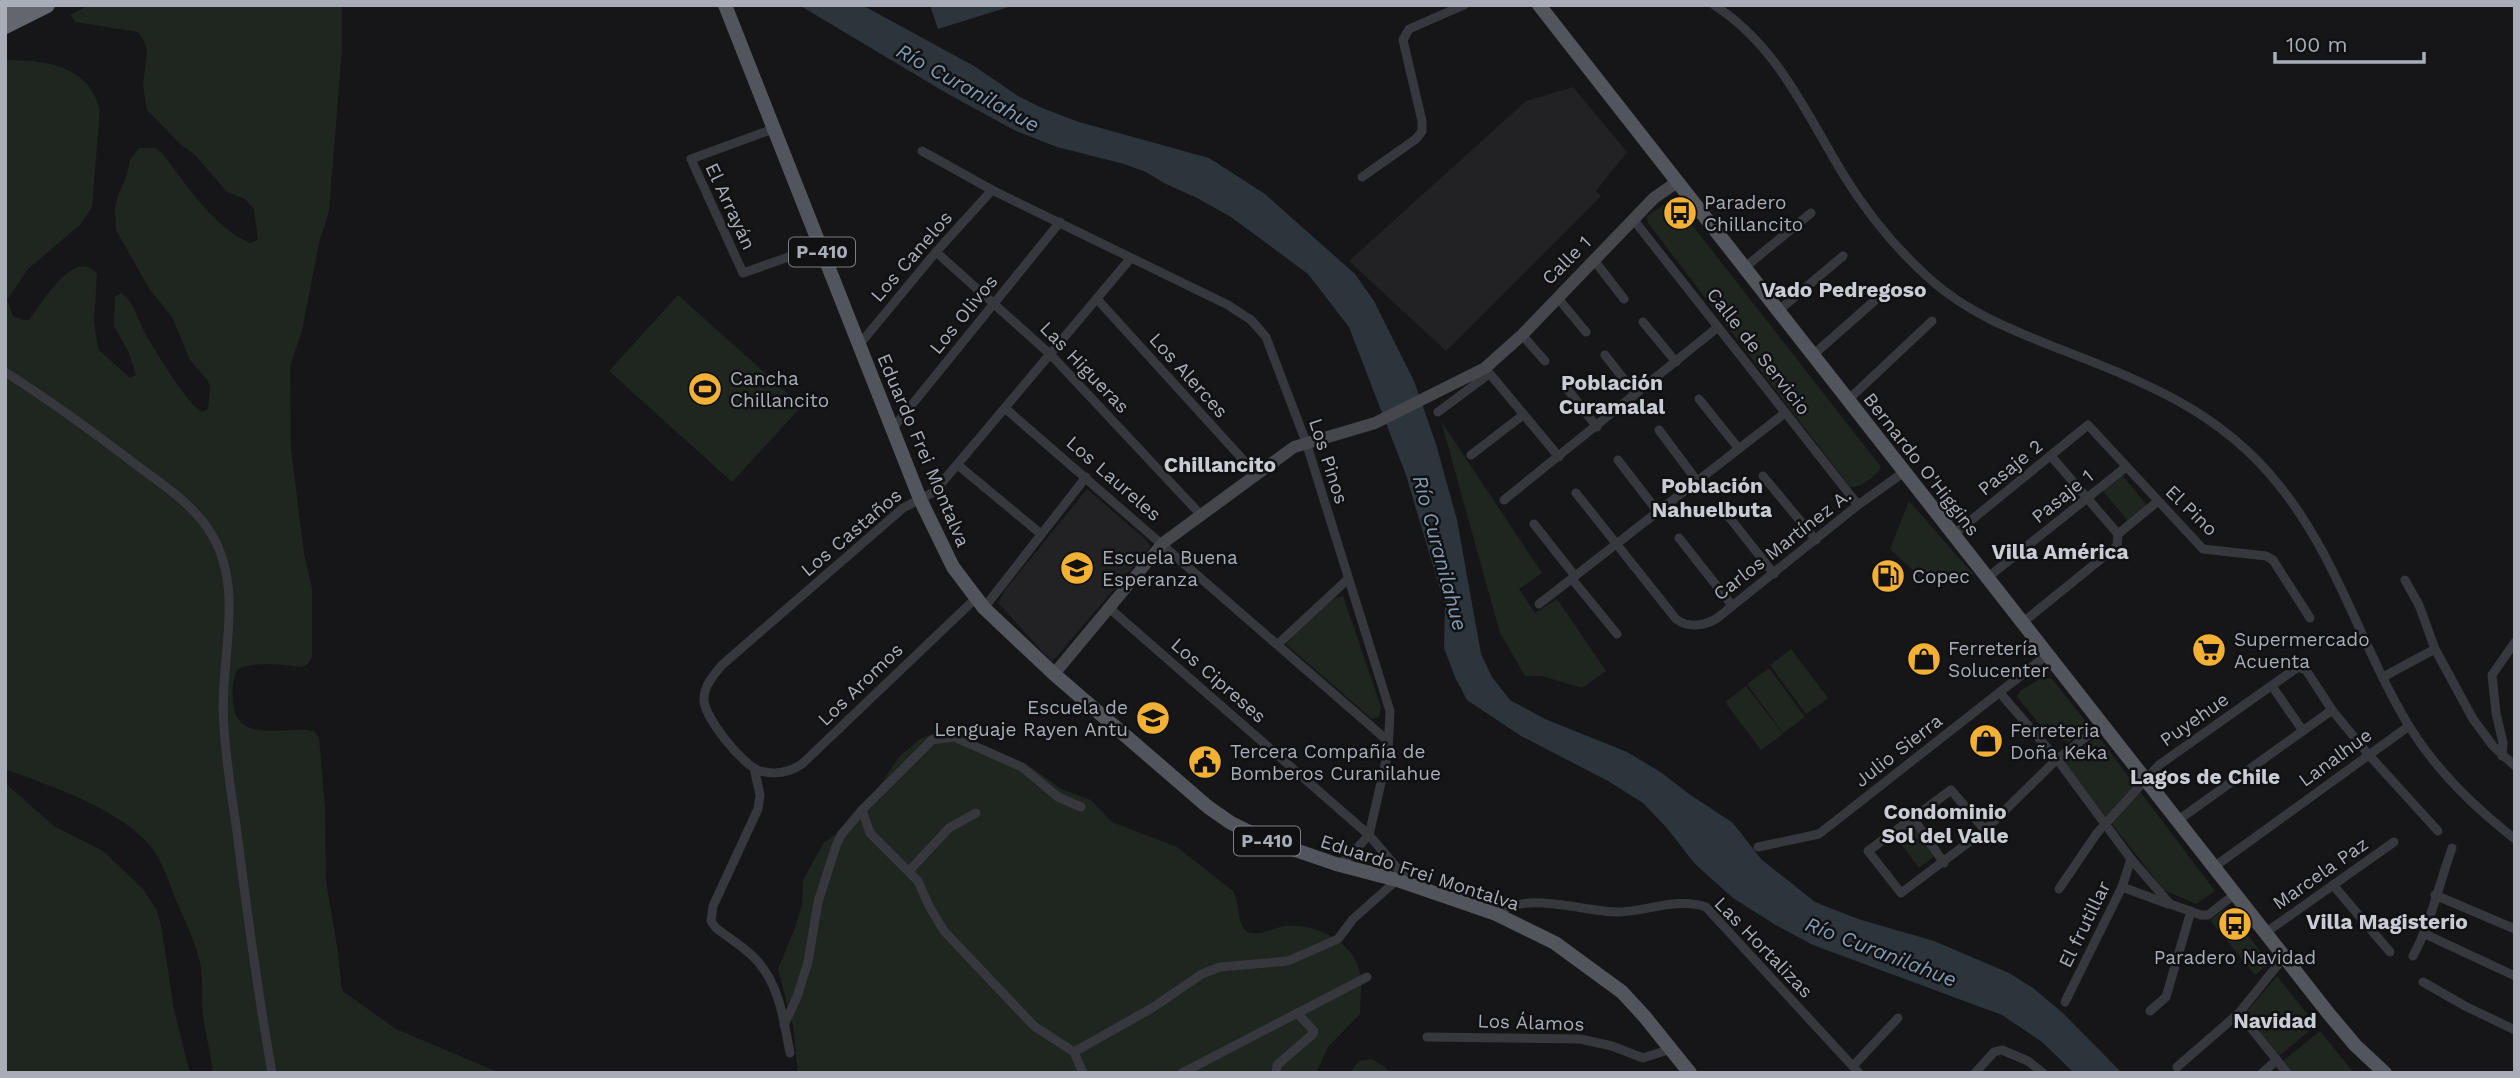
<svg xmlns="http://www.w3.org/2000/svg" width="2520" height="1078" viewBox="0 0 2520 1078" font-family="'Work Sans',sans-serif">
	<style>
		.built { fill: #222225 }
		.green { fill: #1e261f }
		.water { fill: #2c353c }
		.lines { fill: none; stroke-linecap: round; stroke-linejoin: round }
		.street { stroke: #37383d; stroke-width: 9 }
		.secondary { stroke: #45474d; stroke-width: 12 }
		.primary { stroke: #53555c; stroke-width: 14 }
		.highway { stroke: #63666e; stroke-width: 16 }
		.labels { text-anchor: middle; stroke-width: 5; stroke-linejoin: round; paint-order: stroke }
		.shield { fill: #111113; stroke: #7b7e86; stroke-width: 2 }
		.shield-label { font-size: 18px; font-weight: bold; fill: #a8adb8 }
		.poi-label { font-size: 19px; fill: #a8adb8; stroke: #111113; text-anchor: start }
		.street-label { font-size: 19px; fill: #a8adb8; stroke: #111113 }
		.water-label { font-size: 21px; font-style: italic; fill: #7f9bb3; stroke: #111113 }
		.neighbourhood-label { font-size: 21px; font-weight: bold; fill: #c9ccd4; stroke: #111113 }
	</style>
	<rect width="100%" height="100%" fill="#161618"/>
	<g class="built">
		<polygon points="1573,87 1627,152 1596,191 1601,196 1446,351 1349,261 1526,101"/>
		<polygon points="1087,489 1147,541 1150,547 1052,662 998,603 1005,590"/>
	</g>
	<g class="green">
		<path d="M89 5H342V48L329 212 319 243 302 331 290 366 291 448 304 553 312 588V657L308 664 301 667C281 665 255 660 237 670 232 681 232 692 233 703 237 745 286 725 314 731L319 738 325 807 326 881 338 952 341 985 344 992 396 1029 500 1073H213C211 1053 205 1034 203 1015 201 999 203 983 201 967 196 942 185 921 175 898 167 878 162 858 146 841 112 806 50 786 5 769V60C45 60 89 65 100 110L92 207 80 225 28 269 7 300 13 316 22 320H29C40 306 75 245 97 274L94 321 97 343 99 350 130 378 136 375 129 353 114 326 115 297 121 293C134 302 137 317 144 331 154 349 186 403 202 412L208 409 210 387 208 381 190 360 172 317 150 290 116 230 115 208 118 196 127 174 130 160 139 148H155L162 153C186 184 214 228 250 243L258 240 254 209 245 199 227 192 196 156 179 143 147 110 143 86 147 51 145 43 138 32 75 22 70 15Z"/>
		<path d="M1670 201 1675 203 1881 467C1877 476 1860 488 1850 487L1648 223 1647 216Z"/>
		<polygon points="678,295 802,406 732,482 609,371"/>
		<polygon points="1441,421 1542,573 1519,589 1535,613 1557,599 1606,671 1582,688 1542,676 1525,676 1500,633"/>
		<polygon points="2122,475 2147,505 2128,521 2103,491"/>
		<polygon points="1909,501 1973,574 1920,577 1890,549"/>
		<polygon points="1343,596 1381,707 1379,717 1372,719 1286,644 1292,638 1290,636 1333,599"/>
		<polygon points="1791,649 1828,698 1806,714 1770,665"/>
		<polygon points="1769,668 1805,717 1783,733 1747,684"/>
		<polygon points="2043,677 2052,679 2088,724 2085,731 2069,742 2061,740 2048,723 2042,727 2017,697 2020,691"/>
		<polygon points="1746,686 1783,734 1761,750 1725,702"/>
		<path d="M934 733 956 735 1031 767 1061 789 1091 800 1112 822 1177 847 1233 891C1241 905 1235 920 1247 932 1262 936 1270 929 1284 926 1312 922 1352 940 1359 970 1363 983 1360 1001 1360 1014L1328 1047 1316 1073H798L793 1026 778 969 795 928 802 904 803 880 824 842 861 819 874 794 899 757 920 739Z"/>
		<polygon points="2098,736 2215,891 2196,904 2164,890 2063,762"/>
		<polygon points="5,783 54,826 103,851 143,889 156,909 161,924 174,1010 190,1073 5,1073"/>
		<polygon points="1914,823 1937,854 1919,868 1896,837"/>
		<polygon points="2226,908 2270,963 2255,975 2210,920"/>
		<polygon points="2277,976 2316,1025 2279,1056 2243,1016"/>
		<polygon points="2320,1031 2354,1073 2291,1073 2282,1062"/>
		<polygon points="1372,1059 1385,1067 1389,1073 1350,1073 1359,1061"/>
	</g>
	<g class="water">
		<polygon points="799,5 862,5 974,66 1018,96 1042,108 1079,122 1209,158 1265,194 1355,274 1374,301 1414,381 1436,444 1457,520 1481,654 1492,677 1510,700 1545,719 1627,752 1662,773 1689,794 1733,823 1761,859 1815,902 1858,919 1934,941 2009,973 2033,988 2064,1014 2122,1073 2074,1073 2042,1042 2002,1015 1813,945 1774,924 1733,898 1695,864 1666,827 1643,803 1608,781 1521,736 1467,700 1455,677 1444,648 1445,606 1406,475 1349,327 1308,274 1231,217 1197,198 1164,183 1146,172 1124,164 1057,147 1016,131 948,94"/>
		<polygon points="930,5 1015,5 938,29"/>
	</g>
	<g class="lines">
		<g class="street">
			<path d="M1714 5C1777 45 1806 113 1843 174 1867 213 1897 250 1931 280 1968 313 2012 330 2057 348 2142 381 2219 410 2278 484 2337 556 2361 647 2409 726 2436 770 2474 807 2515 839"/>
			<polyline points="773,129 691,159 743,273 820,246"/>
			<polyline points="922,151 992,190 1228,305 1251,320 1266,337 1306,442 1390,711 1388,752 1369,835"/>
			<polyline points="1362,177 1416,139 1422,131 1422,121 1403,40 1409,29 1464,5"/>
			<polyline points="1633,219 1858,505"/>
			<polyline points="936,252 1051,355 1201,515"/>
			<polyline points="1594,260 1624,299"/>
			<polyline points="1744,268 1811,213"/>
			<polyline points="1557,297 1586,332"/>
			<polyline points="1097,299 1256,474"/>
			<polyline points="1778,311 1843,256"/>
			<polyline points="1643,322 1676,362"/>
			<polyline points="1522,335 1545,361"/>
			<polyline points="859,345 936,252 992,190"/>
			<polyline points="1605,355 1636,395"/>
			<polyline points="1813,355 1889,288"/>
			<polyline points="1485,368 1559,457"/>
			<path d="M5 372C51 401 96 434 139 467 166 487 195 506 212 535 246 593 218 664 224 727 226 762 232 797 237 832 247 913 258 993 272 1073"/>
			<polyline points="1565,386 1597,427"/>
			<polyline points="1699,399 1739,449"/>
			<polyline points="1848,400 1932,321"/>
			<polyline points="1006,409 1388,741"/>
			<polyline points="1438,412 1489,374"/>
			<polyline points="893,428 1060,222"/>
			<polyline points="1659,430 1697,481"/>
			<polyline points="1471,455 1523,415"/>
			<polyline points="2051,456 2118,534"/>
			<polyline points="1618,460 1658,512"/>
			<polyline points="959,466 1041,534"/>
			<polyline points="1763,476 1816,540"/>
			<path d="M1576 493 1676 619C1688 628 1703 626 1716 619L1858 505 1904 472"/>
			<polyline points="1504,500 1718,327"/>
			<polyline points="1722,508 1774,574"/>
			<polyline points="1534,524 1575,576"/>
			<polyline points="1953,535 2088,425 2203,549 2266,556 2273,560 2310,618"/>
			<polyline points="1679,538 1731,604"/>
			<polyline points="1987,578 2126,467"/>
			<polyline points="1572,579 1617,634"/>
			<polyline points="2405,580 2419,605 2435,649 2473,719 2493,746 2515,766"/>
			<path d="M975 599 802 764C790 772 775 775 760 771 743 766 703 716 704 699 704 685 714 675 722 665L903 508 934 492 1130 259"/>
			<polyline points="1539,604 1785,413"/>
			<polyline points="1108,607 1369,835 1409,882"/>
			<polyline points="984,608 1086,477"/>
			<polyline points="2022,623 2117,546 2118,534 2157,502"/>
			<polyline points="1278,644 1348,579"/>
			<polyline points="2383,677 2435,649"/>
			<polyline points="2272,686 2303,731"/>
			<polyline points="2000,693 2057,759 2131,859 2170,904 2201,915 2208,915 2235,894"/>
			<polyline points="2502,756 2503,743 2496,713 2492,675 2515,642"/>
			<path d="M754 768 760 795 758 809 713 906 711 921 716 928C730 939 748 949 759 963 780 988 784 1022 790 1053"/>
			<polyline points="862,810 870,833 918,881 929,906 944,931 1034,1026 1074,1052 1083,1073"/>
			<polyline points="1913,818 1944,863"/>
			<polyline points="2177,821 2332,710"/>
			<polyline points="1985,830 1951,790 1868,851 1901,893 1985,830 2057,759 2102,725"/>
			<polyline points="1758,847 1819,834 2047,655"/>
			<polyline points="1337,864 1347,859 1369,835"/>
			<polyline points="2214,867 2409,726"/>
			<polyline points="909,871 949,828 976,813"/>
			<polyline points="2333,885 2390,952"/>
			<polyline points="2122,887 2168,904"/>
			<polyline points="2059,889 2097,833 2159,765 2298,667 2306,670 2332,710 2368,754 2438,831"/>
			<polyline points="2435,895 2515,929"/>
			<path d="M1496 914C1526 890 1583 912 1619 912 1647 911 1679 897 1706 907L1859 1073"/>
			<polyline points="2265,933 2394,842"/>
			<polyline points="2425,934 2515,976"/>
			<path d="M2413 956C2431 923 2439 884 2452 848"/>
			<polyline points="2423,982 2465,1006 2515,1030"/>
			<polyline points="2065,1002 2122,887 2131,859"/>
			<polyline points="2150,1011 2166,997 2191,911"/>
			<polyline points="2239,1013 2287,1073"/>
			<polyline points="784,1025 797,997 808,962 818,902 836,846 841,835 862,810 932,740 954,737 1022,767 1058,797 1081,807"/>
			<polyline points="1427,1037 1580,1039 1612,1046 1643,1058 1671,1049"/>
			<polyline points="1074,1052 1152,1008 1202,974 1220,967 1288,961 1338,939 1353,919 1397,880"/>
			<polyline points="1853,1066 1898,1018"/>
			<polyline points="2177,1067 2239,1013 2284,957"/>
			<polyline points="1182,1073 1367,977"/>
			<polyline points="1276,1073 1277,1065 1313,1034 1314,1031 1297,1013"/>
			<polyline points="1975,1073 1994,1052 2002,1050 2028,1061 2043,1073"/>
			<polyline points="2262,1073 2277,1060"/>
		</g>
		<polyline class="secondary" points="1054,674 1163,543 1294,447 1375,423 1485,368 1522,335 1654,198 1677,182"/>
		<g class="primary">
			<polyline points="725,5 920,499 953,567 984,608 1054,674 1208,807 1231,823 1266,840 1336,864 1397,880 1496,914 1555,943 1622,992 1645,1017 1690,1073"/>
			<polyline points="1539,5 2329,1014 2355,1045 2385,1073"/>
		</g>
		<g class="highway">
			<polyline points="5,12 18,5"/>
			<polyline points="5,26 47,5"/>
		</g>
	</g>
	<defs>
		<g id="bus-disc" transform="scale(1.75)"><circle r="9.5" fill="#f2b134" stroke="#111113"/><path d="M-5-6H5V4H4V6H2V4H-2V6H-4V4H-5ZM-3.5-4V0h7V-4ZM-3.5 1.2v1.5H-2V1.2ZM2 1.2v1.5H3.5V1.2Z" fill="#111"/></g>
		<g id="stadium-disc" transform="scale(1.75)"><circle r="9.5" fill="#f2b134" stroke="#111113"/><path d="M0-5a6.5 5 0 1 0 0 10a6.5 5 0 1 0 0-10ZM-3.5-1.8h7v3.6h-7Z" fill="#111"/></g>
		<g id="school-disc" transform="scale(1.75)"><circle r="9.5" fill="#f2b134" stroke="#111113"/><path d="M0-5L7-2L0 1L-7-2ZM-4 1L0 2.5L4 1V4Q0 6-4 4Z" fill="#111"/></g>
		<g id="fuel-disc" transform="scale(1.75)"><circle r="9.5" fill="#f2b134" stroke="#111113"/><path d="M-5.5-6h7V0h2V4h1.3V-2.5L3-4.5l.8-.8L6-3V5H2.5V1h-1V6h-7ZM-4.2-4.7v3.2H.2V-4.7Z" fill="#111"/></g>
		<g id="supermarket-disc" transform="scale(1.75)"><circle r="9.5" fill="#f2b134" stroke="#111113"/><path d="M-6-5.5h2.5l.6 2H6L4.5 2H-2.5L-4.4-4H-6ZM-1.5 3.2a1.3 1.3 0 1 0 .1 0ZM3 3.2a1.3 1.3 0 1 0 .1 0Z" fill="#111"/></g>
		<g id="shop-disc" transform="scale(1.75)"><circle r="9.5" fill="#f2b134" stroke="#111113"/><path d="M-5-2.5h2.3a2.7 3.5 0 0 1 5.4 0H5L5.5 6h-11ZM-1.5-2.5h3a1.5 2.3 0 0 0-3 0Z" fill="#111"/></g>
		<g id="civic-disc" transform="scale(1.75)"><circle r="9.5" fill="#f2b134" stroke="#111113"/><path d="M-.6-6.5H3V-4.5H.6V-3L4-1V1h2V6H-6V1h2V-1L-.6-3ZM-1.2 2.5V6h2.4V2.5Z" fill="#111"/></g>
	</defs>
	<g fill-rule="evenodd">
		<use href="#bus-disc" x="1680" y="213"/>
		<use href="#stadium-disc" x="705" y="389"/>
		<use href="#school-disc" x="1077" y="568"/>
		<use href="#fuel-disc" x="1888" y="576"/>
		<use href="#supermarket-disc" x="2209" y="650"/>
		<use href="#shop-disc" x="1924" y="659"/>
		<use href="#school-disc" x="1153" y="718"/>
		<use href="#shop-disc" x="1986" y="741"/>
		<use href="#civic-disc" x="1205" y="762"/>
		<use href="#bus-disc" x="2235" y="924"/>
	</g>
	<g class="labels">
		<g class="shield">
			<rect x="789" y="237.5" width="66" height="29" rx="5"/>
			<rect x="1234" y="826.5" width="66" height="29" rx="5"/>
		</g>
		<g class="shield-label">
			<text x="822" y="258">P-410</text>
			<text x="1267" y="847">P-410</text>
		</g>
		<g class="poi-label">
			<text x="1704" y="209">Paradero<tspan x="1704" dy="22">Chillancito</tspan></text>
			<text x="730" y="385">Cancha<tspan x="730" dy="22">Chillancito</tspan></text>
			<text x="1102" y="564">Escuela Buena<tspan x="1102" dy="22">Esperanza</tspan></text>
			<text x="1912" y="583">Copec</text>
			<text x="2234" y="646">Supermercado<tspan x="2234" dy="22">Acuenta</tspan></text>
			<text x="1948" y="655">Ferretería<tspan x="1948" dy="22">Solucenter</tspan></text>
			<text x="1128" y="714" text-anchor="end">Escuela de<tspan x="1128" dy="22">Lenguaje Rayen Antu</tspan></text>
			<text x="2010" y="737">Ferreteria<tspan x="2010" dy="22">Doña Keka</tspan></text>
			<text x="1230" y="758">Tercera Compañía de<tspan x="1230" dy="22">Bomberos Curanilahue</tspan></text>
			<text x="2235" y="964" text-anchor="middle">Paradero Navidad</text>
		</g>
		<g class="street-label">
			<text transform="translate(731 206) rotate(65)" y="7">El Arrayán</text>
			<text transform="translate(911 256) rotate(-49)" y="7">Los Canelos</text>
			<text transform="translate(1566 260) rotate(-45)" y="7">Calle 1</text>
			<text transform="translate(963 314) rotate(-51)" y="7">Los Olivos</text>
			<text transform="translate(1759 351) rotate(52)" y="7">Calle de Servicio</text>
			<text transform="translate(1085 367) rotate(46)" y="7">Las Higueras</text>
			<text transform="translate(1189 375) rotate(48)" y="7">Los Alerces</text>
			<text transform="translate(924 450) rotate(67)" y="7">Eduardo Frei Montalva</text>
			<text transform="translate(1329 461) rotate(72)" y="7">Los Pinos</text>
			<text transform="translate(1922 464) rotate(52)" y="7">Bernardo O'Higgins</text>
			<text transform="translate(2010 467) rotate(-39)" y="7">Pasaje 2</text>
			<text transform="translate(1114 478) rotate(41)" y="7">Los Laureles</text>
			<text transform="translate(2062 496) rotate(-39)" y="7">Pasaje 1</text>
			<text transform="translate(2192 510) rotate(44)" y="7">El Pino</text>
			<text transform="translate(851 532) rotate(-40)" y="7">Los Castaños</text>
			<text transform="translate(1782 544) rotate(-38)" y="7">Carlos Martínez A.</text>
			<text transform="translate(1219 680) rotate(41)" y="7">Los Cipreses</text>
			<text transform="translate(860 684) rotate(-44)" y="7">Los Aromos</text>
			<text transform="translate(2194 719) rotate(-35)" y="7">Puyehue</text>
			<text transform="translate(1898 750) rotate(-38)" y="7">Julio Sierra</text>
			<text transform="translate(2335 757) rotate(-36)" y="7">Lanalhue</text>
			<text transform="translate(1420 872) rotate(18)" y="7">Eduardo Frei Montalva</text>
			<text transform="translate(2320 873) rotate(-35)" y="7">Marcela Paz</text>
			<text transform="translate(2084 924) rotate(-64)" y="7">El frutillar</text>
			<text transform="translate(1764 947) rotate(46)" y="7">Las Hortalizas</text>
			<text transform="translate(1531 1022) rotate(2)" y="7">Los Álamos</text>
		</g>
		<g class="water-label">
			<text transform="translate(968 88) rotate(29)" y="7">Río Curanilahue</text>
			<text transform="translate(1440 553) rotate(75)" y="7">Río Curanilahue</text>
			<text transform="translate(1881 952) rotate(21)" y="7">Río Curanilahue</text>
		</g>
		<g class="neighbourhood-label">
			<text x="1844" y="297">Vado Pedregoso</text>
			<text x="1612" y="390">Población<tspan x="1612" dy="24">Curamalal</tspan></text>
			<text x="1220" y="472">Chillancito</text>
			<text x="1712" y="493">Población<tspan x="1712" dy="24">Nahuelbuta</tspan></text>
			<text x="2060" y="559">Villa América</text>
			<text x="2205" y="784">Lagos de Chile</text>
			<text x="1945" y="819">Condominio<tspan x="1945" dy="24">Sol del Valle</tspan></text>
			<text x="2387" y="929">Villa Magisterio</text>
			<text x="2275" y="1028">Navidad</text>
		</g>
	</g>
	<rect width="2520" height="1078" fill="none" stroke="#a8adb8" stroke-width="14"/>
	<path d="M2275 52v10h149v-10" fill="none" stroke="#a8adb8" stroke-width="3.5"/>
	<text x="2286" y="52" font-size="21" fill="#a8adb8" stroke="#111113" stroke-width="5" paint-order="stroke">100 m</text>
</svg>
